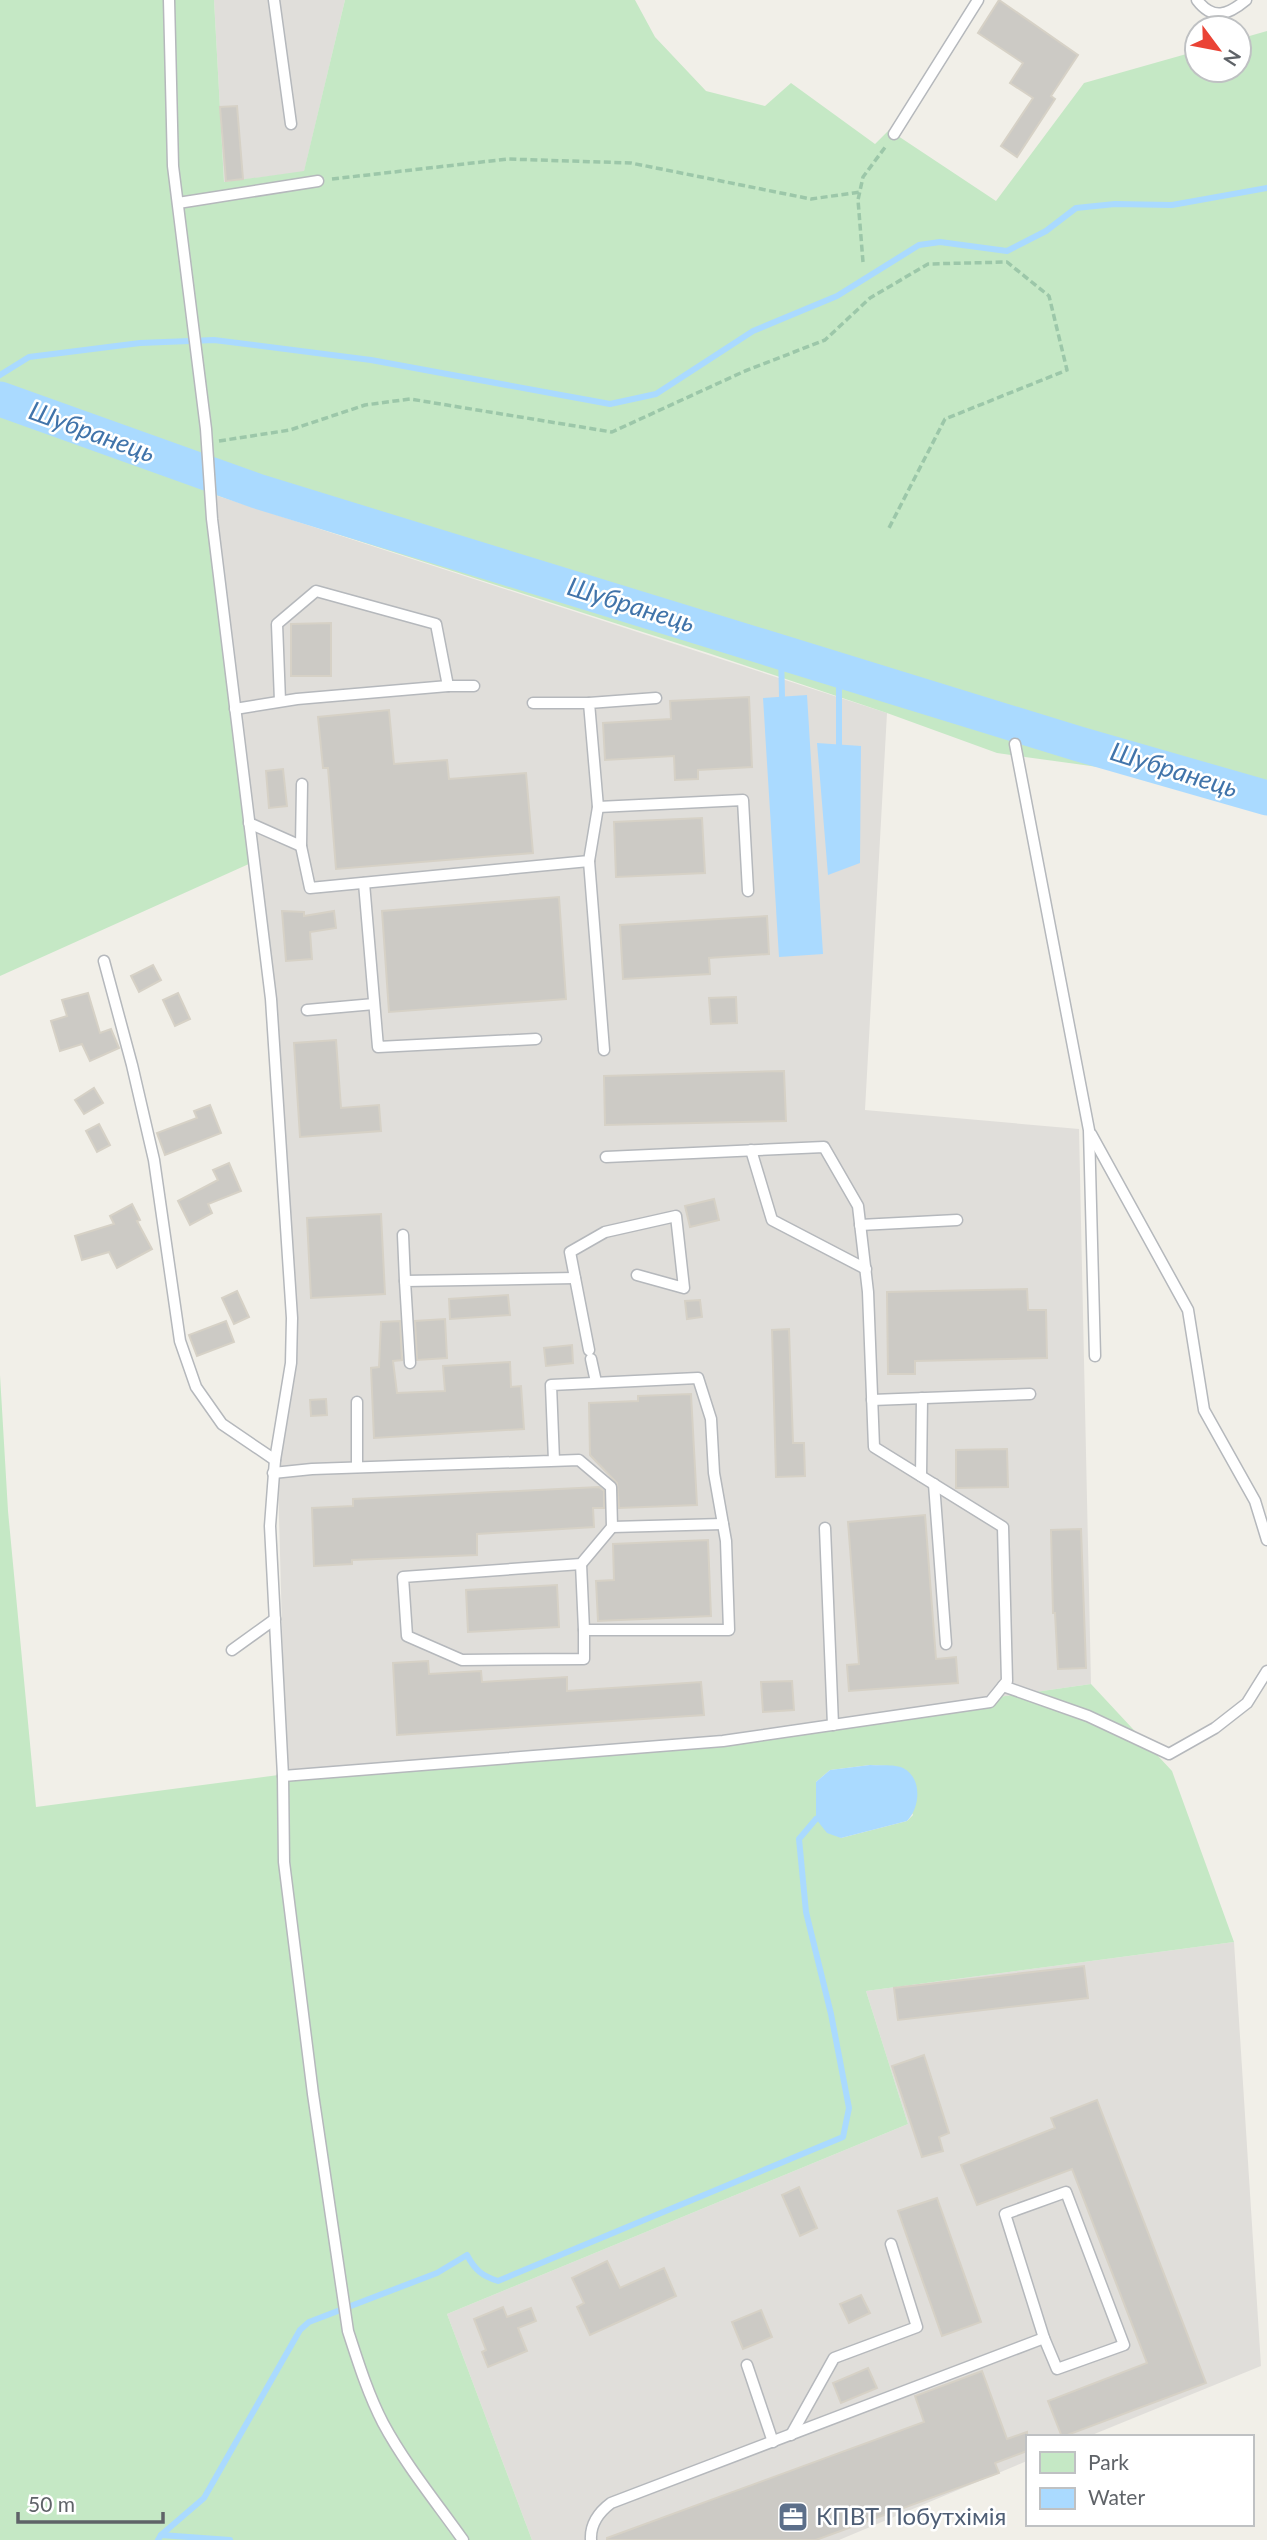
<svg xmlns="http://www.w3.org/2000/svg" width="1267" height="2540" viewBox="0 0 1267 2540" font-family="Lato,sans-serif">
	<style>
		.industrial { fill: #e0deda }
		.green { fill: #c5e8c5; fill-rule: evenodd }
		.water { fill: #aadaff }
		.lines { fill: none; stroke-linecap: round; stroke-linejoin: round }
		.stream { stroke: #aadaff; stroke-width: 6 }
		.river { stroke: #aadaff; stroke-width: 35 }
		.building { fill: #cccac5; stroke: #d6d1c6; stroke-width: 2 }
		.service-casing { stroke: #b5b8bc; stroke-width: 13 }
		.path { stroke: #9cc7a9; stroke-width: 3.5; stroke-dasharray: 7 3.5; stroke-linecap: butt }
		.service { stroke: #fff; stroke-width: 10 }
		.labels { text-anchor: middle; stroke-width: 5; stroke-linejoin: round; paint-order: stroke }
		.service-label { font-size: 24px; fill: #4e5e75; stroke: #fff; text-anchor: start }
		.water-label { font-size: 26px; font-style: italic; fill: #4174aa; stroke: #fff }
	</style>
	<rect width="100%" height="100%" fill="#f1efe8"/>
	<g class="industrial">
		<polygon points="214,0 345,0 304,172 224,182"/>
		<polygon points="215,495 887,713 865,1110 1079,1129 1091,1684 724,1736 286,1774 278,1480 293,1365 278,1074 260,859 219,548"/>
		<polygon points="1234,1942 1261,2366 1087,2437 1027,2437 1027,2461 839,2540 532,2540 447,2314 908,2124 866,1991"/>
	</g>
	<g class="green">
		<polygon points="0,0 214,0 224,182 304,171 345,0 635,0 655,37 706,91 765,106 791,83 875,144 889,130 996,201 1084,83 1197,51 1197,70 1239,70 1239,39 1267,31 1267,796 1235,786 997,753 887,713 708,653 216,495 219,548 260,859 0,976"/>
		<path d="M0 1375 8 1511 36 1807 286 1774 724 1736 1091 1684 1172 1771 1234 1942 866 1991 908 2124 447 2314 532 2540H0ZM870 1765 888 1766 913 1815 907 1821 841 1838 816 1819V1782L830 1770Z"/>
	</g>
	<g class="water">
		<polygon points="807,695 823,954 779,957 763,698"/>
		<polygon points="817,743 861,746 860,863 828,875"/>
		<path d="M870 1765C880 1766 894 1764 903 1768 923 1778 920 1808 907 1821L841 1838 827 1833 816 1819V1782L830 1770Z"/>
	</g>
	<g class="lines">
		<g class="stream">
			<polyline points="0,375 29,357 140,343 214,340 371,360 610,404 656,394 753,331 837,296 919,245 940,242 1007,251 1046,231 1076,208 1115,204 1172,205 1267,188"/>
			<polyline points="781,652 782,696"/>
			<polyline points="839,745 839,670"/>
			<path d="M161 2535 204 2498 300 2330 309 2322 437 2273 467 2255C475 2270 482 2276 498 2281L843 2137 849 2108 831 2014 806 1912 799 1839 816 1819"/>
			<polyline points="158,2540 161,2535 230,2540"/>
		</g>
		<polyline class="river" points="0,399 257,491 1079,744 1267,798"/>
	</g>
	<g class="building">
		<polygon points="999,0 1078,55 1051,96 1055,99 1017,157 1001,146 1033,98 1010,83 1023,63 978,33"/>
		<polygon points="237,106 243,179 226,181 220,107"/>
		<polygon points="331,623 331,676 291,676 291,624"/>
		<polygon points="749,697 752,767 698,770 698,779 675,780 674,756 605,760 603,723 671,719 670,701"/>
		<polygon points="389,710 394,764 447,760 449,779 526,773 533,853 336,869 328,768 323,768 318,717"/>
		<polygon points="283,769 287,806 269,808 266,771"/>
		<polygon points="702,818 705,873 616,877 614,822"/>
		<polygon points="559,897 566,999 389,1012 382,911"/>
		<polygon points="282,911 304,912 304,916 334,911 336,928 310,932 312,959 286,961"/>
		<polygon points="767,916 769,954 709,958 710,974 623,979 620,925"/>
		<polygon points="153,965 161,980 139,992 131,976"/>
		<polygon points="88,993 100,1033 111,1029 119,1048 90,1061 82,1044 60,1051 51,1021 67,1016 62,1000"/>
		<polygon points="178,993 190,1019 175,1026 163,1000"/>
		<polygon points="736,997 737,1023 711,1024 709,998"/>
		<polygon points="336,1040 341,1108 379,1105 381,1131 300,1137 294,1043"/>
		<polygon points="784,1071 786,1121 605,1125 604,1076"/>
		<polygon points="94,1088 103,1103 84,1114 75,1100"/>
		<polygon points="210,1105 221,1133 165,1155 157,1133 197,1118 194,1111"/>
		<polygon points="99,1124 110,1145 97,1152 86,1131"/>
		<polygon points="229,1163 241,1191 208,1204 212,1213 190,1225 178,1201 218,1180 213,1170"/>
		<polygon points="714,1199 719,1220 690,1227 685,1206"/>
		<polygon points="132,1204 140,1220 137,1221 152,1249 117,1268 109,1252 82,1260 75,1236 114,1224 110,1216"/>
		<polygon points="381,1214 385,1294 311,1298 307,1218"/>
		<polygon points="1027,1289 1028,1310 1046,1310 1047,1358 915,1361 915,1374 888,1374 887,1292"/>
		<polygon points="237,1291 249,1317 234,1324 222,1298"/>
		<polygon points="508,1295 510,1315 450,1319 449,1299"/>
		<polygon points="700,1300 702,1317 687,1319 685,1301"/>
		<polygon points="445,1319 447,1358 417,1360 415,1321"/>
		<polygon points="226,1321 234,1342 197,1356 189,1335"/>
		<polygon points="400,1321 402,1360 393,1361 397,1393 445,1391 443,1366 510,1362 511,1387 521,1386 524,1429 374,1438 371,1368 379,1367 381,1322"/>
		<polygon points="789,1329 793,1443 804,1443 805,1476 776,1477 772,1330"/>
		<polygon points="572,1345 573,1363 546,1366 544,1348"/>
		<polygon points="691,1394 697,1505 619,1508 617,1483 590,1455 589,1403 638,1401 638,1396"/>
		<polygon points="326,1399 327,1415 311,1416 310,1400"/>
		<polygon points="1007,1449 1008,1487 956,1488 956,1450"/>
		<polygon points="599,1487 604,1491 604,1508 593,1508 594,1527 477,1534 477,1555 352,1560 352,1564 314,1566 312,1508 353,1506 353,1499"/>
		<polygon points="925,1515 936,1659 956,1657 958,1683 849,1691 847,1665 859,1664 848,1522"/>
		<polygon points="1081,1529 1086,1668 1058,1669 1055,1613 1053,1613 1051,1530"/>
		<polygon points="708,1540 711,1616 598,1621 596,1581 614,1580 613,1544"/>
		<polygon points="557,1585 559,1627 468,1632 466,1590"/>
		<polygon points="428,1661 429,1674 481,1671 482,1682 567,1677 567,1691 701,1682 704,1715 397,1735 393,1663"/>
		<polygon points="792,1681 794,1710 763,1712 761,1682"/>
		<polygon points="1084,1966 1088,1998 898,2020 894,1988"/>
		<polygon points="924,2055 949,2133 939,2137 943,2151 922,2157 892,2066"/>
		<polygon points="1097,2100 1206,2383 1062,2437 1048,2401 1147,2363 1072,2169 977,2205 961,2165 1055,2128 1051,2118"/>
		<polygon points="799,2187 817,2228 800,2236 782,2195"/>
		<polygon points="937,2198 981,2322 942,2336 898,2211"/>
		<polygon points="607,2261 620,2288 664,2268 676,2296 590,2335 577,2307 584,2303 572,2278"/>
		<polygon points="861,2295 870,2313 849,2323 840,2304"/>
		<polygon points="503,2307 507,2317 531,2308 536,2321 518,2328 527,2351 488,2367 482,2352 486,2350 474,2319"/>
		<polygon points="761,2310 772,2337 743,2349 732,2322"/>
		<polygon points="868,2368 877,2388 841,2403 833,2383"/>
		<polygon points="982,2371 1007,2439 1027,2432 1027,2451 995,2463 999,2473 816,2540 607,2540 607,2538 924,2422 915,2396"/>
	</g>
	<g class="lines">
		<g class="service-casing">
			<g id="service">
				<path d="M169 0 173 166 206 429 212 519 271 999 292 1318 291 1363 275 1460 270 1526 283 1776 284 1862 313 2094 348 2331C358 2362 368 2394 383 2423 405 2464 436 2502 463 2540"/>
				<polyline points="274,0 291,124"/>
				<path d="M1197 0C1213 21 1228 15 1246 0"/>
				<polyline points="894,134 978,0"/>
				<polyline points="178,203 318,181"/>
				<polyline points="280,701 277,624 316,591 436,624 448,686"/>
				<polyline points="533,703 589,703"/>
				<polyline points="235,709 297,699 448,686 474,686"/>
				<polyline points="1015,744 1089,1130 1095,1356"/>
				<polyline points="302,784 301,846 310,888 589,861 598,807 589,703 656,698"/>
				<polyline points="598,807 743,800 748,891"/>
				<polyline points="249,823 301,846"/>
				<polyline points="589,861 604,1050"/>
				<polyline points="364,883 378,1047 536,1039"/>
				<polyline points="104,961 132,1065 154,1160 180,1341 196,1387 222,1424 275,1460"/>
				<polyline points="307,1010 374,1004"/>
				<polyline points="1091,1134 1188,1310 1204,1410 1255,1501 1267,1540"/>
				<polyline points="751,1150 772,1220 866,1269"/>
				<polyline points="860,1225 957,1220"/>
				<polyline points="403,1235 405,1281"/>
				<polyline points="589,1350 570,1252 605,1232 676,1216 684,1288 637,1275"/>
				<polyline points="591,1359 596,1382"/>
				<polyline points="410,1363 405,1281 575,1278"/>
				<polyline points="872,1400 1030,1394"/>
				<polyline points="357,1467 357,1402"/>
				<polyline points="273,1473 312,1469 579,1460 611,1487 612,1527 581,1564 403,1577 407,1636 462,1660 584,1659 584,1630 729,1630 726,1541 714,1473 711,1419 698,1378 551,1385 554,1461"/>
				<polyline points="921,1476 922,1398"/>
				<polyline points="934,1484 946,1644"/>
				<polyline points="612,1527 723,1524"/>
				<polyline points="825,1528 833,1725"/>
				<polyline points="581,1564 584,1630"/>
				<polyline points="232,1650 275,1619"/>
				<polyline points="1003,1686 1088,1716 1169,1754 1215,1728 1247,1703 1267,1671"/>
				<polyline points="283,1776 723,1741 990,1702 1007,1681 1003,1527 874,1447 868,1292 858,1206 824,1147 606,1157"/>
				<polygon points="1066,2192 1124,2345 1057,2369 1044,2338 1005,2214"/>
				<polyline points="747,2365 773,2442"/>
				<polyline points="791,2435 834,2358 917,2327 891,2244"/>
				<path d="M591 2540C590 2524 599 2512 611 2503L1044 2338"/>
			</g>
		</g>
		<g class="path">
			<polyline points="332,179 508,159 631,163 811,199 860,192"/>
			<polyline points="863,262 858,200 863,177 886,146"/>
			<polyline points="219,441 290,430 365,405 410,399 612,432 745,371 825,340 870,298 928,264 1007,262 1049,296 1067,370 945,419 889,528"/>
		</g>
		<use href="#service" class="service"/>
	</g>
	<defs>
		<g id="office-square" transform="scale(1.575)"><rect x="-9" y="-9" width="18" height="18" rx="4" fill="#5c6f8a" stroke="#fff"/><path d="M-6-3h4V-5.5h4V-3h4V5H-6ZM-1-4.5V-3h2v-1.5ZM-6 0V1H6V0Z" fill="#fff"/></g>
	</defs>
	<g fill-rule="evenodd">
		<use href="#office-square" x="793" y="2517"/>
	</g>
	<g class="labels">
		<g class="service-label">
			<text x="816" y="2525">КПВТ Побутхімія</text>
		</g>
		<g class="water-label">
			<text transform="translate(92 432) rotate(20)" y="9">Шубранець</text>
			<text transform="translate(631 605) rotate(17)" y="9">Шубранець</text>
			<text transform="translate(1174 770) rotate(17)" y="9">Шубранець</text>
		</g>
	</g>
	<rect x="1026" y="2435" width="228" height="91" fill="#ffffff" stroke="#bfc1c3" stroke-width="2"/>
	<rect x="1040" y="2452" width="35" height="21" fill="#c5e8c5" stroke="#bfc1c3" stroke-width="2"/>
	<text x="1088" y="2470" font-size="21" fill="#5f6368">Park</text>
	<rect x="1040" y="2488" width="35" height="21" fill="#aadaff" stroke="#bfc1c3" stroke-width="2"/>
	<text x="1088" y="2505" font-size="21" fill="#5f6368">Water</text>
	<g transform="translate(1218 49) rotate(122)"><circle r="33" fill="#ffffff" stroke="#bfc1c3" stroke-width="2"/>
	<path d="M0-5L12 26L0 18L-12 26Z" fill="#ea4335"/>
	<text y="-10" font-size="19" font-weight="bold" text-anchor="middle" fill="#5f6368">N</text>
	</g>
	<path d="M18 2512v10h145v-10" fill="none" stroke="#5f6368" stroke-width="3.5"/>
	<text x="28" y="2512" font-size="21" fill="#5f6368" stroke="#ffffff" stroke-width="5" paint-order="stroke">50 m</text>
</svg>
